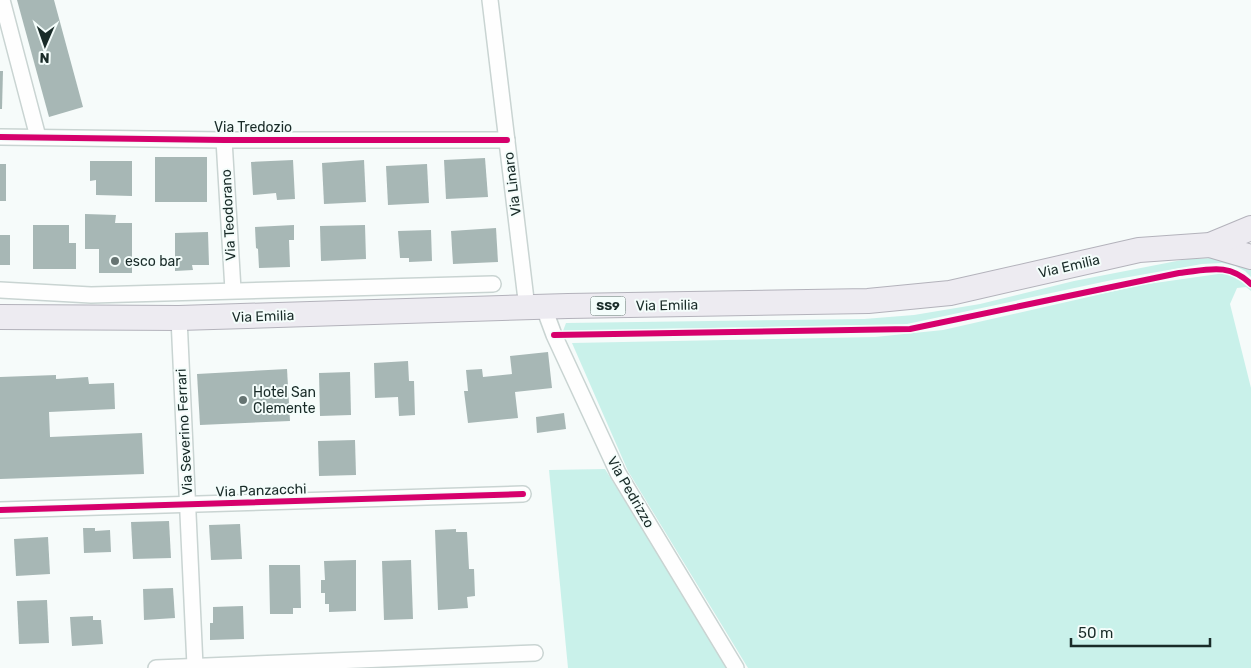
<svg xmlns="http://www.w3.org/2000/svg" width="1251" height="668" viewBox="0 0 1251 668" font-family="Rubik,sans-serif">
	<style>
		.green { fill: #c9f1ea }
		.building { fill: #a7b7b5 }
		.lines { fill: none; stroke-linecap: round; stroke-linejoin: round }
		.street-casing { stroke: #c9d4d2; stroke-width: 18 }
		.primary-casing { stroke: #b3b2bb; stroke-width: 26 }
		.street { stroke: #fefefe; stroke-width: 15 }
		.primary { stroke: #edebf1; stroke-width: 24 }
		.cycleway-casing { stroke: #f4fdfb; stroke-width: 9 }
		.cycleway { stroke: #d6006c; stroke-width: 6 }
		.poi-dot { fill: #667472; stroke: #f4fdfb; stroke-width: 2 }
		.labels { text-anchor: middle; stroke-width: 4; stroke-linejoin: round; paint-order: stroke }
		.shield { fill: #f4fdfb; stroke: #5b6a67; stroke-width: 1 }
		.shield-label { font-size: 12px; font-weight: bold; fill: #192b28 }
		.street-label { font-size: 14px; fill: #192b28; stroke: #f4fdfb }
		.poi-label { font-size: 14px; fill: #192b28; stroke: #f4fdfb; text-anchor: start }
	</style>
	<rect width="100%" height="100%" fill="#f6fbfa"/>
	<g class="green">
		<polygon points="1216,258 1251,268 1251,277 1245,271 1235,266 1222,263 1202,264 1112,280 907,324 563,331 566,323 788,320 864,319 914,315 980,304 1074,281 1187,259"/>
		<polygon points="1225,273 1242,279 1251,289 1251,291 1246,287 1237,288 1230,304 1251,388 1251,668 748,668 628,471 572,343 875,337 943,330 1141,285"/>
		<polygon points="605,469 728,668 568,668 549,470"/>
	</g>
	<g class="building">
		<polygon points="17,0 54,0 83,107 49,117"/>
		<polygon points="0,71 3,71 2,109 0,109"/>
		<rect x="155" y="157" width="52" height="45"/>
		<polygon points="485,158 488,197 446,199 444,160"/>
		<polygon points="293,160 295,199 277,200 276,193 253,195 251,162"/>
		<polygon points="364,160 366,202 324,204 322,163"/>
		<polygon points="90,161 132,161 132,196 96,195 96,180 90,181"/>
		<rect x="0" y="164" width="6" height="37"/>
		<polygon points="427,164 429,203 388,205 386,166"/>
		<polygon points="85,214 116,215 115,223 132,223 132,273 99,273 99,249 85,249"/>
		<polygon points="33,225 69,225 69,243 76,243 76,269 33,269"/>
		<polygon points="294,225 294,240 289,240 290,267 259,268 258,249 256,248 255,227"/>
		<polygon points="365,225 366,259 321,261 320,226"/>
		<polygon points="496,228 498,262 453,264 451,231"/>
		<polygon points="431,230 432,261 409,262 409,258 400,258 398,231"/>
		<polygon points="208,232 209,265 192,265 193,270 175,271 175,233"/>
		<rect x="0" y="235" width="10" height="30"/>
		<polygon points="548,352 552,388 515,392 518,418 468,423 464,391 468,391 466,370 482,369 483,377 512,374 510,356"/>
		<polygon points="408,361 409,381 414,381 415,415 399,416 398,397 375,398 374,363"/>
		<polygon points="287,369 290,421 200,425 197,374"/>
		<polygon points="350,372 351,415 320,416 319,373"/>
		<polygon points="56,375 56,379 88,377 89,384 114,383 115,409 49,412 50,437 142,433 144,474 0,479 0,377"/>
		<polygon points="564,413 566,429 537,433 536,417"/>
		<polygon points="355,440 356,475 319,476 318,441"/>
		<polygon points="169,521 171,558 133,559 131,522"/>
		<polygon points="240,524 242,559 211,560 209,525"/>
		<polygon points="83,528 95,528 95,531 110,530 111,552 84,553"/>
		<polygon points="456,529 456,532 467,532 469,569 474,569 475,596 467,597 468,608 438,610 435,530"/>
		<polygon points="48,537 50,574 16,576 14,539"/>
		<polygon points="356,560 356,611 329,612 329,604 325,604 325,593 321,593 321,580 325,580 324,561"/>
		<polygon points="411,560 413,619 384,620 382,561"/>
		<polygon points="269,565 300,565 301,608 293,608 293,614 270,614"/>
		<polygon points="173,588 175,618 144,620 143,589"/>
		<polygon points="47,600 49,643 19,644 17,601"/>
		<polygon points="243,606 244,639 210,640 210,623 213,623 213,607"/>
		<polygon points="93,616 93,620 101,620 103,644 72,646 70,617"/>
	</g>
	<g class="lines">
		<g class="street-casing">
			<g id="street">
				<polyline points="2,0 38,137"/>
				<polyline points="490,0 527,308"/>
				<polyline points="0,137 224,140 507,140"/>
				<polyline points="224,140 233,290"/>
				<polyline points="0,290 91,295 493,284"/>
				<polyline points="544,308 554,335 618,473 736,668"/>
				<polyline points="179,318 195,666"/>
				<polyline points="0,510 523,494"/>
				<polyline points="156,668 535,653"/>
			</g>
		</g>
		<g class="primary-casing">
			<g id="primary">
				<polyline points="1210,245 1251,257"/>
				<polyline points="0,317 179,318 568,306 868,301 950,293 1139,250 1210,245 1251,228"/>
			</g>
		</g>
		<use href="#street" class="street"/>
		<use href="#primary" class="primary"/>
		<g class="cycleway-casing">
			<g id="cycleway">
				<polyline points="0,137 224,140 507,140"/>
				<path d="M554 335 910 329 1179 273C1208 270 1228 262 1251 284"/>
				<polyline points="0,510 523,494"/>
			</g>
		</g>
		<use href="#cycleway" class="cycleway"/>
	</g>
	<g class="poi-dot">
		<circle cx="115" cy="261" r="5"/>
		<circle cx="243" cy="400" r="5"/>
	</g>
	<g class="labels">
		<rect class="shield" x="590.5" y="296.5" width="35" height="19" rx="4"/>
		<g class="shield-label">
			<text x="608" y="310">SS9</text>
		</g>
		<g class="street-label">
			<text x="253" y="132">Via Tredozio</text>
			<text transform="translate(512 184) rotate(-97)" y="5">Via Linaro</text>
			<text transform="translate(228 215) rotate(-93)" y="5">Via Teodorano</text>
			<text transform="translate(1069 266) rotate(-13)" y="5">Via Emilia</text>
			<text transform="translate(667 305) rotate(-1)" y="5">Via Emilia</text>
			<text transform="translate(263 316) rotate(-2)" y="5">Via Emilia</text>
			<text transform="translate(184 432) rotate(-93)" y="5">Via Severino Ferrari</text>
			<text transform="translate(261 490) rotate(-2)" y="5">Via Panzacchi</text>
			<text transform="translate(631 492) rotate(60)" y="5">Via Pedrizzo</text>
		</g>
		<g class="poi-label">
			<text x="125" y="266">esco bar</text>
			<text x="253" y="397">Hotel San<tspan x="253" dy="16">Clemente</tspan></text>
		</g>
	</g>
	<g transform="translate(45 45) rotate(182)" stroke="#f4fdfb" stroke-width="4" paint-order="stroke">
	<path d="M0-4L9 19L0 12L-9 19Z" fill="#192b28"/>
	<text y="-8" font-size="14" font-weight="bold" text-anchor="middle" fill="#192b28">N</text>
	</g>
	<path d="M1071 638v8h139v-8" fill="none" stroke="#192b28" stroke-width="2.5"/>
	<text x="1078" y="638" font-size="15" fill="#192b28" stroke="#f4fdfb" stroke-width="4" paint-order="stroke">50 m</text>
</svg>
